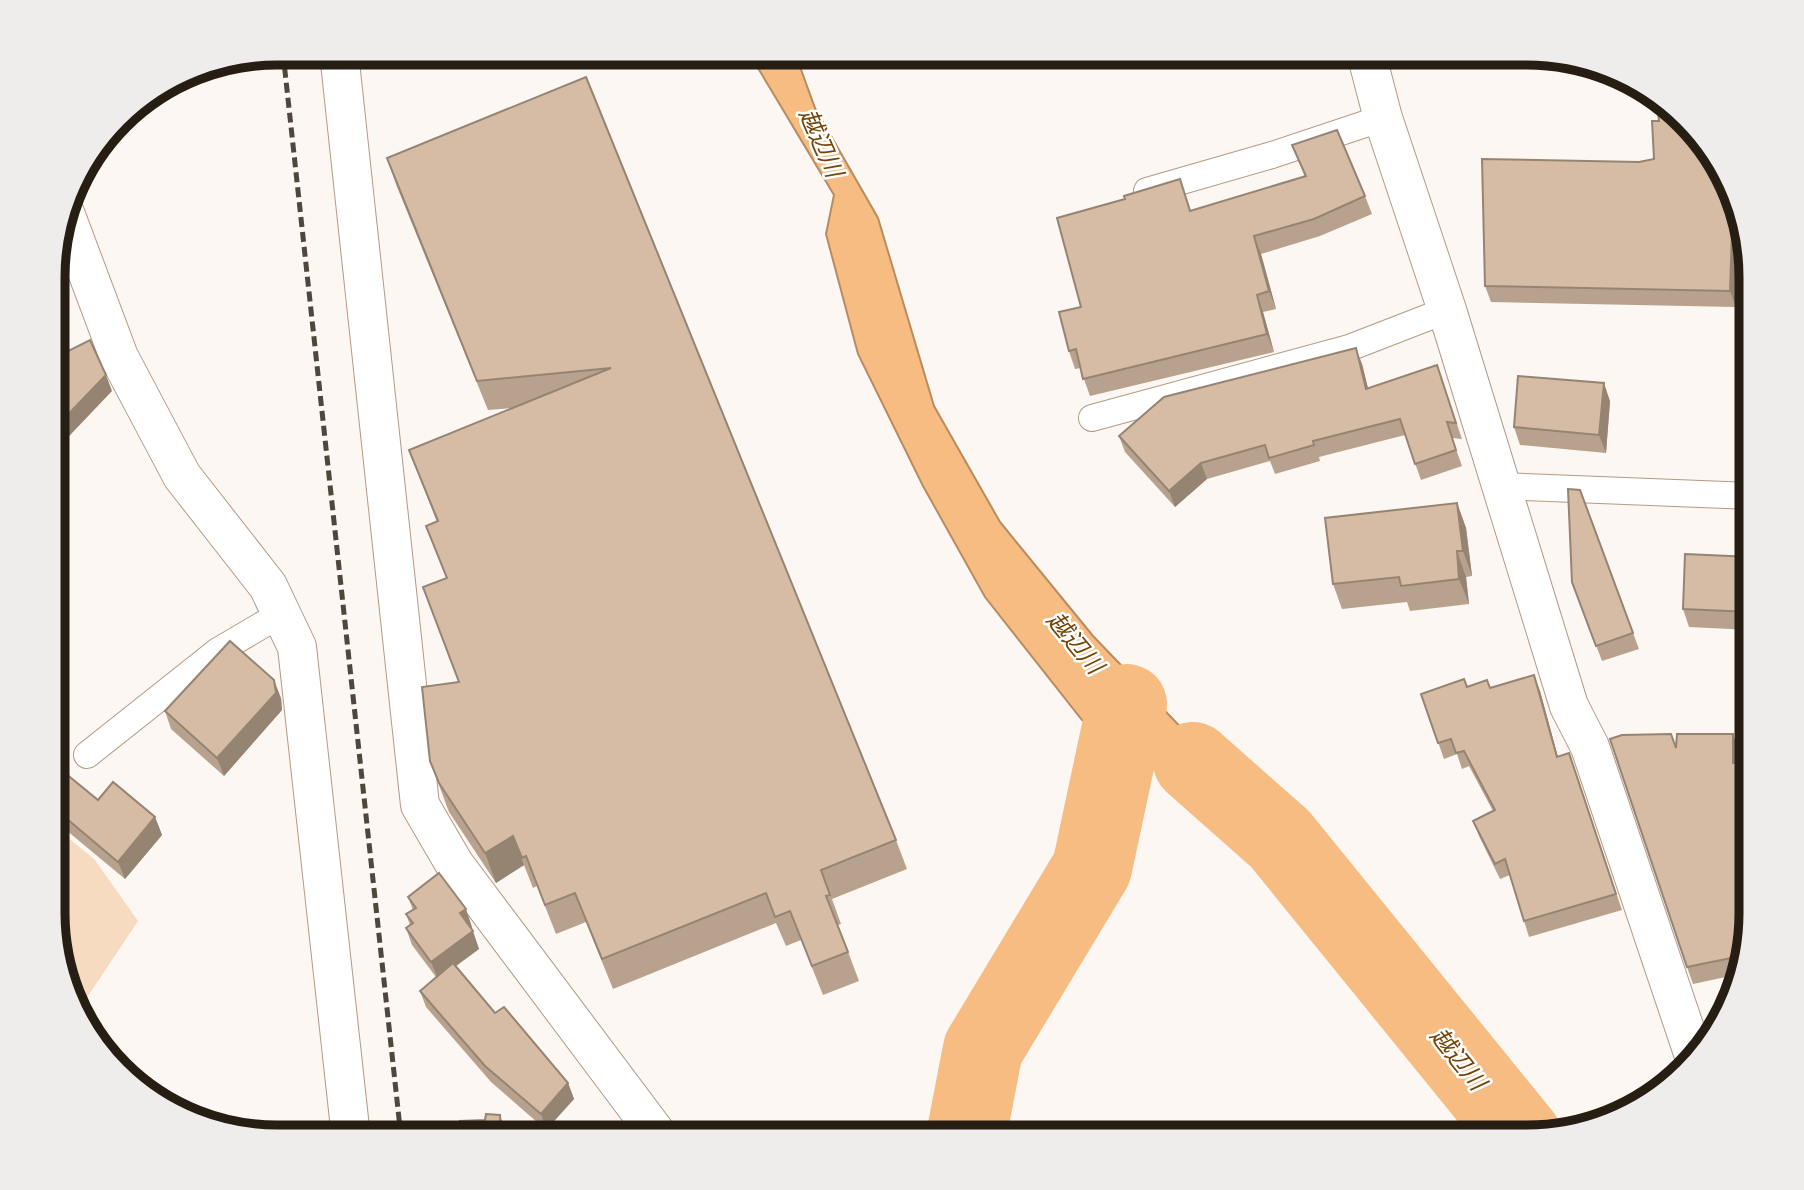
<svg xmlns="http://www.w3.org/2000/svg" width="1804" height="1190" viewBox="0 0 1804 1190" font-family="'Asap Condensed','Noto Sans JP',sans-serif">
	<style>
		.green { fill: #f6dbc1 }
		.water { fill: #f6bc82; stroke: #b88c61; stroke-width: 2 }
		.lines { fill: none; stroke-linecap: round; stroke-linejoin: round }
		.river { stroke: #f6bc82; stroke-width: 80 }
		.service-casing { stroke: #b39a83; stroke-width: 28 }
		.minor-casing { stroke: #b39a83; stroke-width: 40 }
		.service { stroke: #fff; stroke-width: 26 }
		.minor { stroke: #fff; stroke-width: 38 }
		.rail { stroke: #4f473e; stroke-width: 5; stroke-dasharray: 10 5; stroke-linecap: butt }
		.wall { fill: #b8a28d }
		.shaded-wall { fill: #968473 }
		.building { fill: #d6bca4; stroke: #968473; stroke-width: 2 }
		.labels { text-anchor: middle; stroke-width: 5; stroke-linejoin: round; paint-order: stroke }
		.water-label { font-size: 24px; font-style: italic; fill: #734508; stroke: #fff }
		.rim { fill: none; stroke: #261d13; stroke-width: 9 }
	</style>
	<rect width="100%" height="100%" fill="#fcf7f2"/>
	<polygon class="green" points="54,826 95,860 138,921 78,1011 54,942"/>
	<polygon class="water" points="749,53 795,53 815,108 878,218 934,406 1000,522 1093,636 1297,848 1082,720 985,597 923,486 858,354 826,234 834,195"/>
	<g class="lines">
		<g class="river">
			<polyline points="1193,762 1280,839 1522,1137"/>
			<polyline points="966,1137 983,1049 1092,868 1127,704"/>
		</g>
		<g class="service-casing">
			<g id="service">
				<polyline points="1147,191 1272,155 1383,118"/>
				<polyline points="1092,418 1349,348 1447,310"/>
				<polyline points="1501,486 1751,496"/>
				<polyline points="87,755 218,651 281,614"/>
			</g>
		</g>
		<g class="minor-casing">
			<g id="minor">
				<polyline points="339,53 420,805 455,865 659,1137"/>
				<polyline points="1366,53 1383,118 1447,310 1569,706 1590,747 1694,1056"/>
				<polyline points="65,213 119,357 182,476 268,586 297,647 351,1137"/>
			</g>
		</g>
		<use href="#service" class="service"/>
		<use href="#minor" class="minor"/>
		<polyline class="rail" points="283,53 401,1137"/>
	</g>
	<g class="wall">
		<polygon points="586,77 896,840 907,869 832,899 841,924 838,925 859,981 823,995 801,940 786,946 776,923 613,989 586,922 556,934 537,886 533,888 524,865 496,883 449,812 430,761 459,682 446,578 426,526 437,522 409,450 513,408 488,410 397,187 387,158"/>
		<polygon points="1659,121 1722,165 1739,221 1736,307 1491,302 1485,286 1639,162 1654,159"/>
		<polygon points="1292,145 1365,196 1372,214 1320,236 1261,254 1276,309 1263,312 1274,352 1090,396 1080,368 1075,369 1069,351 1081,307 1125,199 1180,179 1191,211 1305,177"/>
		<polygon points="1362,364 1368,388 1437,365 1462,439 1452,438 1462,466 1421,480 1405,435 1319,457 1320,461 1275,474 1270,461 1207,479 1175,507 1125,452 1119,436"/>
		<polygon points="1610,401 1606,453 1520,445 1514,427"/>
		<polygon points="1580,490 1639,649 1602,661 1572,582"/>
		<polygon points="1457,503 1466,528 1472,576 1466,577 1469,604 1410,611 1407,602 1342,609 1333,584"/>
		<polygon points="1751,557 1751,630 1689,627 1683,609"/>
		<polygon points="1467,687 1540,691 1558,757 1574,769 1622,910 1529,937 1510,875 1500,879 1479,836 1473,821 1493,811 1469,766 1462,769 1457,754 1444,759 1421,694"/>
		<polygon points="281,698 282,710 224,776 171,729 165,711"/>
		<polygon points="1739,751 1751,927 1735,975 1693,984 1687,967"/>
		<polygon points="54,764 98,800 155,817 162,835 125,879 54,820"/>
		<polygon points="408,897 472,927 471,928 479,949 456,966 495,1013 568,1083 574,1099 546,1130 491,1082 426,1007 420,991 436,977 412,945 406,928 410,925 406,914 413,910"/>
	</g>
	<g class="shaded-wall">
		<polygon points="1733,202 1739,221 1736,307 1730,291"/>
		<polygon points="1254,236 1261,254 1276,309 1269,291"/>
		<polygon points="1257,295 1263,312 1274,352 1267,334"/>
		<polygon points="1356,348 1362,364 1372,405 1366,389"/>
		<polygon points="106,375 112,391 54,452 54,429"/>
		<polygon points="1604,383 1610,401 1606,453 1599,435"/>
		<polygon points="1201,463 1207,479 1175,507 1169,491"/>
		<polygon points="1457,503 1466,528 1472,576 1463,551"/>
		<polygon points="1457,551 1466,577 1469,604 1459,579"/>
		<polygon points="1534,675 1540,691 1562,773 1557,757"/>
		<polygon points="274,680 281,698 282,710 224,776 217,758"/>
		<polygon points="1733,734 1739,751 1739,780 1733,763"/>
		<polygon points="155,817 162,835 125,879 118,862"/>
		<polygon points="513,836 524,865 496,883 485,853"/>
		<polygon points="466,909 472,927 466,931 460,913"/>
		<polygon points="473,931 479,949 438,979 431,962"/>
		<polygon points="568,1083 574,1099 546,1130 541,1114"/>
		<polygon points="500,1115 506,1133 507,1137 501,1137"/>
	</g>
	<g class="building">
		<polygon points="586,77 896,840 821,870 830,895 826,896 848,952 812,966 790,911 775,917 766,893 602,959 575,893 545,905 526,856 522,858 513,836 485,853 439,783 430,761 422,687 459,682 423,587 447,578 426,526 438,521 409,450 611,368 477,381 387,158"/>
		<polygon points="1656,95 1722,165 1733,202 1730,291 1485,286 1482,159 1639,162 1654,159 1652,121 1659,121"/>
		<polygon points="1337,130 1365,196 1314,219 1254,236 1269,291 1257,295 1267,334 1083,379 1076,349 1069,351 1059,312 1081,307 1057,218 1125,199 1124,196 1180,179 1190,211 1306,176 1292,145"/>
		<polygon points="90,340 106,375 54,429 54,358"/>
		<polygon points="1356,348 1366,389 1437,365 1456,423 1447,422 1456,450 1415,464 1400,419 1313,441 1314,445 1269,458 1265,445 1201,463 1169,491 1119,436 1164,397"/>
		<polygon points="1518,376 1604,383 1599,435 1514,427"/>
		<polygon points="1568,489 1580,490 1633,633 1596,646 1572,582"/>
		<polygon points="1457,503 1463,551 1457,551 1459,579 1401,586 1399,577 1333,584 1325,518"/>
		<polygon points="1685,554 1751,557 1751,612 1683,609"/>
		<polygon points="230,641 274,680 276,693 217,758 165,711"/>
		<polygon points="1534,675 1557,757 1569,753 1616,894 1524,921 1505,859 1495,864 1473,821 1495,810 1464,751 1456,753 1451,739 1438,743 1421,694 1464,679 1467,687 1487,680 1490,688"/>
		<polygon points="1671,734 1676,748 1677,734 1733,734 1733,763 1751,763 1751,927 1741,956 1687,967 1610,739 1622,735"/>
		<polygon points="54,764 98,800 113,782 155,817 118,862 54,808"/>
		<polygon points="439,873 466,909 460,913 473,931 431,962 406,928 413,923 406,914 416,908 408,897"/>
		<polygon points="453,963 495,1013 504,1007 568,1083 541,1114 485,1066 420,991"/>
		<polygon points="486,1114 500,1115 501,1137 443,1137 442,1132 461,1131 460,1121 485,1120"/>
	</g>
	<g class="labels">
		<g class="water-label">
			<text transform="translate(821 143) rotate(66)" y="8">越辺川</text>
			<text transform="translate(1075 643) rotate(50)" y="8">越辺川</text>
			<text transform="translate(1458 1059) rotate(51)" y="8">越辺川</text>
		</g>
	</g>
	<path d="M0 0H1804V1190H0ZM277 65H1527A212 212 0 0 1 1739 277V913A212 212 0 0 1 1527 1125H277A212 212 0 0 1 65 913V277A212 212 0 0 1 277 65Z" fill="#eeedec" fill-rule="evenodd"/>
	<path class="rim" d="M277 65H1527A212 212 0 0 1 1739 277V913A212 212 0 0 1 1527 1125H277A212 212 0 0 1 65 913V277A212 212 0 0 1 277 65Z"/>
</svg>
